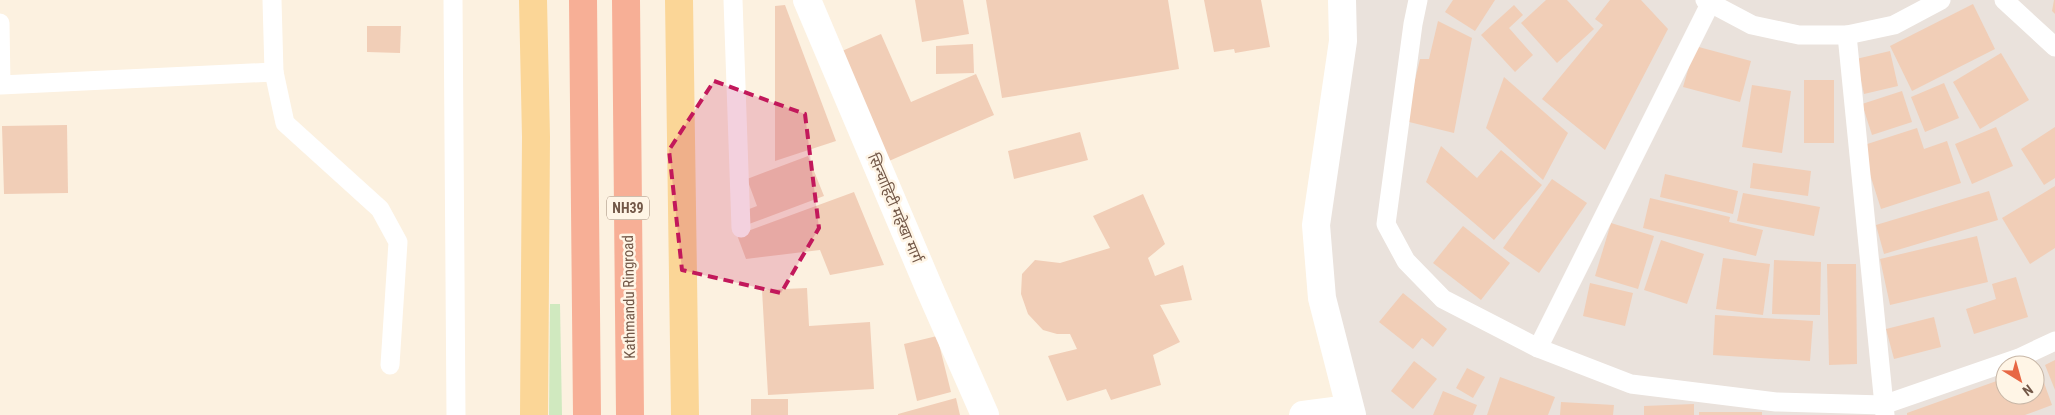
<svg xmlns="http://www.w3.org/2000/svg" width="2055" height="415" viewBox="0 0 2055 415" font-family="'Roboto Condensed','Noto Sans Devanagari',sans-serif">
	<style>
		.industrial { fill: #eae2dc; fill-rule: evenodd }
		.green { fill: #d0e9bf }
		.building { fill: #f1ceb7 }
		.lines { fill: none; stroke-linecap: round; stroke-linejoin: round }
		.lane { stroke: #fff; stroke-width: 19 }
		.street { stroke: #fff; stroke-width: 28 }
		.secondary { stroke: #fff; stroke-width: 28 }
		.primary { stroke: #fbd697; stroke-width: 28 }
		.highway { stroke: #f7af96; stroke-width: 28 }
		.marked { fill: #c2185b; fill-opacity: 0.2; stroke: #c2185b; stroke-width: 4; stroke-dasharray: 10 6; stroke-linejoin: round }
		.labels { text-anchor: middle; stroke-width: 5; stroke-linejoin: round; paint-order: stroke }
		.shield { fill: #fff5e6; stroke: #9c8677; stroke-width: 1 }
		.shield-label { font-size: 14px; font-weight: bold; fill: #725747 }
		.street-label { font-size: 15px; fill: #725747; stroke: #fff5e6 }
	</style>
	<rect width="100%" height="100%" fill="#fcf1e0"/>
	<path class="industrial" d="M1351 0H2055V415H1362L1329 296V231ZM2005 365H2035V395H2005Z"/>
	<polygon class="green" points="550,304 560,304 562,415 549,415"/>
	<g class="building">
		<polygon points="915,0 963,0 969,34 922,42"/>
		<polygon points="986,0 1168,0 1179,69 1002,98"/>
		<polygon points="1204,0 1261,0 1270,47 1235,53 1234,49 1214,52"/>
		<polygon points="1453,0 1495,0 1475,31 1445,12"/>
		<polygon points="1546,0 1567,0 1594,29 1557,63 1521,23"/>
		<polygon points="1610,0 1641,0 1668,29 1605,150 1542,99 1603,25 1595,19"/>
		<polygon points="2054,0 2055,0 2055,14 2052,11"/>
		<polygon points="1973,4 1995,49 1912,91 1890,46"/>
		<polygon points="785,5 836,141 775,161 775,6"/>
		<polygon points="1514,5 1523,15 1509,28 1533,55 1515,72 1481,35"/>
		<polygon points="1438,21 1472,38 1454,133 1405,121 1420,59 1429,59"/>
		<polygon points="367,26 401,26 400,53 367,52"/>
		<polygon points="881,34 911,102 976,74 994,115 889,161 842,51"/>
		<polygon points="973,44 974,73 936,74 936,46"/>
		<polygon points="1695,46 1751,61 1740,102 1683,87"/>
		<polygon points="1890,51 1898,86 1864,94 1856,59"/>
		<polygon points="2001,53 2029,100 1980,129 1953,82"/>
		<polygon points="1504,77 1568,133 1543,180 1486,128"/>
		<rect x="1804" y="80" width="30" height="63"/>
		<polygon points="1944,83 1959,118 1925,132 1911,97"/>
		<polygon points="1752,85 1791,91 1782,153 1742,147"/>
		<polygon points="1902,91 1912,122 1872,135 1862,104"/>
		<polygon points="67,125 68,193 4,194 2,126"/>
		<polygon points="1996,127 2013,166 1972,184 1955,144"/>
		<polygon points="2055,127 2055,178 2044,185 2021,149"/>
		<polygon points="1917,128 1924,149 1947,141 1961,183 1881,209 1861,146"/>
		<polygon points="1080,132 1088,160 1014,179 1008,151"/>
		<polygon points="1441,146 1477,178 1501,150 1542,185 1494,240 1426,182"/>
		<polygon points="808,156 824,196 749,224 744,211 757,206 747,179"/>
		<polygon points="1753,163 1811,171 1808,196 1750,188"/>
		<polygon points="1665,174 1738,191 1733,214 1660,197"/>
		<polygon points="1552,179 1587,203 1539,273 1503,248"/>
		<polygon points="2055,186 2055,248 2030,264 2002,218"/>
		<polygon points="1989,191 1998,220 1884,254 1876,225"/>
		<polygon points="854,192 884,265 830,275 820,250 746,259 737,235"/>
		<polygon points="1743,193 1820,207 1814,236 1737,221"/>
		<polygon points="1143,194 1165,244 1148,258 1155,276 1183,265 1192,300 1160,305 1180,342 1153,355 1161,385 1111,400 1106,389 1067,401 1048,356 1077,349 1070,334 1057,334 1043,330 1028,314 1021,294 1022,274 1035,260 1060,263 1110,248 1093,216"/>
		<polygon points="1650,198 1730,217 1729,222 1763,230 1756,256 1643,228"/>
		<polygon points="1611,223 1654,236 1638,289 1595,276"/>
		<polygon points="1463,226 1510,263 1481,300 1433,263"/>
		<polygon points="1977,236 1988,282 1890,305 1880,259"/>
		<polygon points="1661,240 1704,254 1687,304 1644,290"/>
		<polygon points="1723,258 1770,264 1763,315 1716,309"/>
		<polygon points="1774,260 1821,262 1820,315 1772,314"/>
		<polygon points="1827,264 1856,264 1857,364 1829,365"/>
		<polygon points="2016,277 2028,317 1974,334 1966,309 1996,299 1992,284"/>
		<polygon points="1590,283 1633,293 1625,326 1583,316"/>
		<polygon points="807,288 809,326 870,322 874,389 768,395 762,290"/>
		<polygon points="1403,293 1447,329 1433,347 1422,338 1413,349 1379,322"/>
		<polygon points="1715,315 1813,321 1810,361 1713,355"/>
		<polygon points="1934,317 1941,347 1894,359 1886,329"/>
		<polygon points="937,336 951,392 917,401 904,344"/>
		<polygon points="2055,360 2055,390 2045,365"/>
		<polygon points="1414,361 1437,379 1413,409 1391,391"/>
		<polygon points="2038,366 2052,405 2025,415 1907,415 1907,413 2005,378 2005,395 2035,395 2035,367"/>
		<polygon points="1467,368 1485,377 1473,398 1456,388"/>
		<polygon points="1500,377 1555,397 1548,415 1487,415"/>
		<polygon points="1443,391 1477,405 1473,415 1433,415"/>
		<polygon points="956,398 960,415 898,415 898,414"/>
		<rect x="751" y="399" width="37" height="16"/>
		<polygon points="1561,402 1614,405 1613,415 1560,415"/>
		<polygon points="1694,404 1694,415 1644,415 1644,406"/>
		<rect x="1699" y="412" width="63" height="3"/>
	</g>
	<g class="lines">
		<g class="lane">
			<polyline points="453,0 456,415"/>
			<polyline points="733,0 741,228"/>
			<polyline points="1418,0 1413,24 1386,224 1406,261 1443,299 1538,348 1631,384 1776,402 1883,405 2019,358 2055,341"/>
			<polyline points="1705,0 1752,25 1799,35 1847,35 1894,25 1941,0"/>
			<polyline points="2004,0 2055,47"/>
			<polyline points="0,23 1,85 274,72 272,0"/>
			<polyline points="1847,35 1885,415"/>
			<polyline points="274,72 285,123 380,209 398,242 390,365"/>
			<polyline points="1538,348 1710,4"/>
		</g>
		<g class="street">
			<polyline points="1342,0 1343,41 1316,225 1322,298 1352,415"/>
			<polyline points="1303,415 1349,409"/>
		</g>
		<polyline class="secondary" points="807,0 930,290 985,415"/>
		<g class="primary">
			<polyline points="533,0 536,137 534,415"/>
			<polyline points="679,0 685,415"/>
		</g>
		<g class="highway">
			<polyline points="583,0 587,415"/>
			<polyline points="626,0 630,415"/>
		</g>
	</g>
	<path class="marked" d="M714 81 805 114 819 228 781 293 682 270 669 150Z"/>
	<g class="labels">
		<rect class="shield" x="607" y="196.5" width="42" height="23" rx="4"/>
		<g class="shield-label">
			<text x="628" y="213">NH39</text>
		</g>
		<g class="street-label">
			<text transform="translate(895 208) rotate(67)" y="5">सिन्चाहिटी महेखा मार्ग</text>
			<text transform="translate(629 297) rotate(-91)" y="5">Kathmandu Ringroad</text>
		</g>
	</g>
	<g transform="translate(2020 380) rotate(143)"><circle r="24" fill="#fff5e6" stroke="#c7b6a6"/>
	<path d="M0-4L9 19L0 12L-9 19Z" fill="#e76744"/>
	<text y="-8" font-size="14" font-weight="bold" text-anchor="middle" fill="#725747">N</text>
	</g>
</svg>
